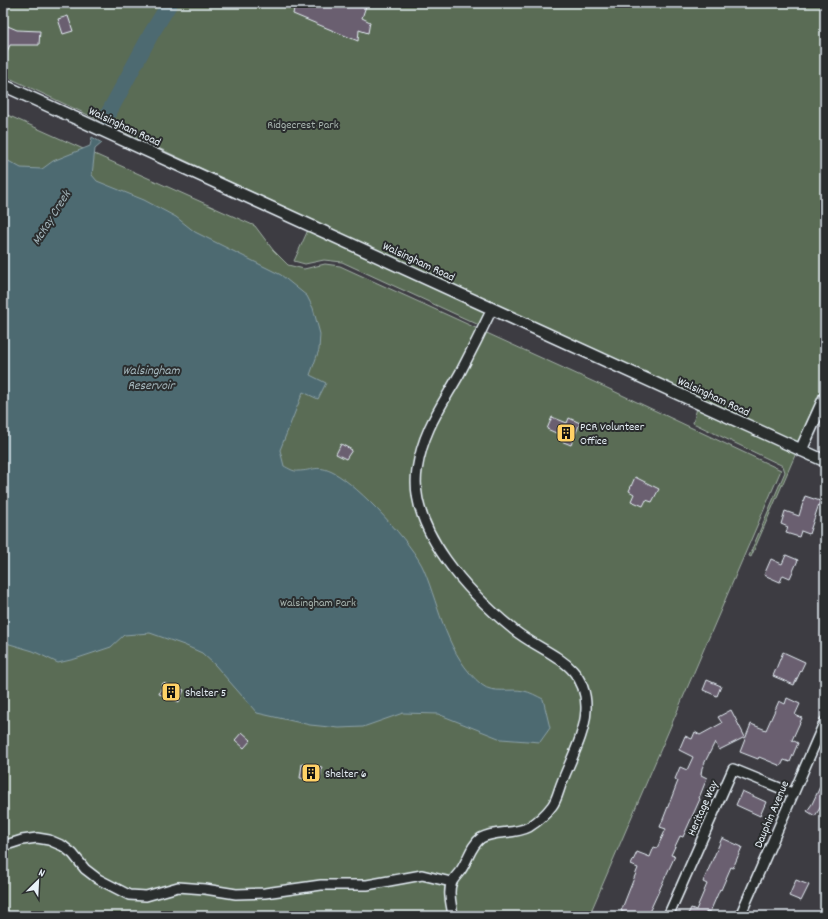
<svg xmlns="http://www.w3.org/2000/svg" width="828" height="919" viewBox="0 0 828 919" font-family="Dekko,sans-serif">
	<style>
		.green { fill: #5a6c55; stroke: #a1aea6 }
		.water { fill: #4e6b71; stroke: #8ca1a7 }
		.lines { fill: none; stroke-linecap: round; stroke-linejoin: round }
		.river { stroke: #4e6b71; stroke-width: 16 }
		.building { fill: #6a5f6f; stroke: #e8f1f8 }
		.minor-casing { stroke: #e8f1f8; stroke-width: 12 }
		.tertiary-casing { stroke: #e8f1f8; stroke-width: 14 }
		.minor { stroke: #2a2d2e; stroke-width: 9 }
		.tertiary { stroke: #2a2d2e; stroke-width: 11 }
		.labels { text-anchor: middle; stroke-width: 4; stroke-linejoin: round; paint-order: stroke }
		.park-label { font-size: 12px; fill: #a8b5af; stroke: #2a2d2e }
		.street-label { font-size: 12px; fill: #e8f1f8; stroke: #2a2d2e }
		.poi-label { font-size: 12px; fill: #e8f1f8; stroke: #2a2d2e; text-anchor: start }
		.water-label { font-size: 13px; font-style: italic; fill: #a3b5bb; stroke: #2a2d2e }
	</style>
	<rect width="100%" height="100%" fill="#3d3c42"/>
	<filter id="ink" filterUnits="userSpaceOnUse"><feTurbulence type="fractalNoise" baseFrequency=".025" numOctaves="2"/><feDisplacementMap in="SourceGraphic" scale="8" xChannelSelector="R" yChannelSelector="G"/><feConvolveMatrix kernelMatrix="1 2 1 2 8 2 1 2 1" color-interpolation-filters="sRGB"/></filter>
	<g filter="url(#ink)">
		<g class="green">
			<polygon points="3,3 825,3 825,394 801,450 3,75"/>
			<polygon points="3,113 255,226 273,250 288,265 304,269 325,264 340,266 605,387 781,470 589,916 3,916"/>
			<polygon points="308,230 485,311 479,325 342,262 324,260 305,264 294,261"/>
			<polygon points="697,408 796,453 751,557 749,556 785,472 783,466 693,423"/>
		</g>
		<path class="water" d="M92 137 102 143 95 149 92 175 97 181 144 200 176 217 195 232 281 275 307 296 313 308 320 334 319 350 310 375 326 383 318 399 303 392 280 450 284 466C288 468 294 472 298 471 313 471 317 464 334 473 358 485 414 545 424 570 440 609 447 656 482 685 493 694 511 688 524 691 530 692 537 696 543 699L550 728 540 742 501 739 438 714 403 713 363 727 339 728 310 725 257 713 215 665 202 653 184 645 150 633 124 635 111 647 75 659 58 663 33 651 3 642V158L21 168 42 169 53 161 90 146Z"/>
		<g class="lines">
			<polyline class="river" points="107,116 151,34 170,3"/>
		</g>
		<g class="building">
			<polygon points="295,3 367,3 362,18 370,22 368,33 359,30 358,41 293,14"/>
			<polygon points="68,16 73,31 63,34 58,19"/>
			<polygon points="3,24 17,30 40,31 39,45 10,45 3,60"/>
			<polygon points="552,417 567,423 569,418 580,423 571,445 561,441 563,436 547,429"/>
			<polygon points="341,444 352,450 346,459 336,454"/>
			<polygon points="635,477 659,489 652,502 646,500 643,506 631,501 634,494 629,491"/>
			<polygon points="805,496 820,501 809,534 801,531 799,537 786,533 788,527 781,524 785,511 799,516"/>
			<polygon points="786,555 798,560 790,578 783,575 780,582 764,575 771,559 782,564"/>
			<polygon points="783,652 805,662 794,685 773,676"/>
			<polygon points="707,680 721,686 717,696 703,690"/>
			<polygon points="163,683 184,690 179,702 159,694"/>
			<polygon points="787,698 800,704 795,715 802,718 792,740 798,743 790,762 784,760 781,766 759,757 758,759 740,752 751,724 766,730 779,701 785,704"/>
			<polygon points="731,710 745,737 719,750 715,742 702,768 701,775 707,778 699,798 700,799 683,837 680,836 671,855 675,856 652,906 647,916 626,916 627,914 621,911 638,868 631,865 637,852 650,857 654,847 657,848 666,829 660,827 678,781 675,779 680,767 687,770 693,757 679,750 685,736 692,739 695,732 700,735 722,723 718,717"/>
			<polygon points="242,732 251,740 244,748 235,740"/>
			<polygon points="302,764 322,767 320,781 300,778"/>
			<polygon points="825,776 825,800 815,816 807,811 812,804"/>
			<polygon points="742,791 766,802 760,816 736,805"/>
			<polygon points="722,838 742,847 733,868 731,867 721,890 720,889 710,912 707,911 705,914 710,916 687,916 691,908 696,910 707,884 703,882"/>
			<polygon points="796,880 809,885 801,901 789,896"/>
		</g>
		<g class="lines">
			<g class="minor-casing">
				<g id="minor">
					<polyline points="3,846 22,840 37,838 49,840 63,846 73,854 85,869 98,879 129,895 146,896 178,887 205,889 236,894 265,893 321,885 367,885 422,875 451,882"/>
					<path d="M453 916C452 906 447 892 452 882 454 878 458 874 461 870 468 860 471 845 481 838 495 830 514 835 529 827 537 822 546 814 552 806 557 800 559 789 562 782 571 759 585 734 586 710 588 661 543 654 514 630 471 595 408 530 417 470 423 430 441 407 460 373 471 352 482 330 492 309"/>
					<polyline points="668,916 733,769 792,793"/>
					<polyline points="740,916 825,721"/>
				</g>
			</g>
			<g class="tertiary-casing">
				<g id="tertiary">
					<polyline points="3,85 825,461"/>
					<polyline points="801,450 825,397"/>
				</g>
			</g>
			<use href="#minor" class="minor"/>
			<use href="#tertiary" class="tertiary"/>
		</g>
	</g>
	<defs>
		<g id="building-square" transform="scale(1)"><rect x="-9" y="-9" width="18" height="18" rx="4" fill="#ffd166" stroke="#2a2d2e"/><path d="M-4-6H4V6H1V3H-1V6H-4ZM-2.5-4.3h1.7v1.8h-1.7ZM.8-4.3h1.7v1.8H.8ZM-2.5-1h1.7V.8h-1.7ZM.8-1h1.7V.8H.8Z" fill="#111"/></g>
	</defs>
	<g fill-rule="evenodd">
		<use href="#building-square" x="566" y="433"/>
		<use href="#building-square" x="171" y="692"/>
		<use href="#building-square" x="311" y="773"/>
	</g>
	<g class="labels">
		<g class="park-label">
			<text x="303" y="128">Ridgecrest Park</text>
			<text x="318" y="606">Walsingham Park</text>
		</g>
		<g class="street-label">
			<text transform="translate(125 126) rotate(25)" y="4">Walsingham Road</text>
			<text transform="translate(419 261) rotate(25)" y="4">Walsingham Road</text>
			<text transform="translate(714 396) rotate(25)" y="4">Walsingham Road</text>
			<text transform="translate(702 808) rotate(-66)" y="4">Heritage Way</text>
			<text transform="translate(771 814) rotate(-67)" y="4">Dauphin Avenue</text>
		</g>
		<g class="poi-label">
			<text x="580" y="430">PCR Volunteer<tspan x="580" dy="14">Office</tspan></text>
			<text x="185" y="696">Shelter 5</text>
			<text x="325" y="777">Shelter 6</text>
		</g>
		<g class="water-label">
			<text transform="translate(50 217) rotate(-58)" y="5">McKay Creek</text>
			<text x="151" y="374">Walsingham<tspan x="151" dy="15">Reservoir</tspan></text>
		</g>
	</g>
	<rect width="828" height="919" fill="none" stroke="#2a2d2e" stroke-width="16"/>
	<rect x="8" y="8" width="812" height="903" fill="none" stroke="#e8f1f8" stroke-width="1.5" filter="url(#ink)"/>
	<g transform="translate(38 881) rotate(24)" stroke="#2a2d2e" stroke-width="3" paint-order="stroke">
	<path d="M0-3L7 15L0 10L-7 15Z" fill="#e8f1f8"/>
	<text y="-6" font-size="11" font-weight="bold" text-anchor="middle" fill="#e8f1f8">N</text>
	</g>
</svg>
